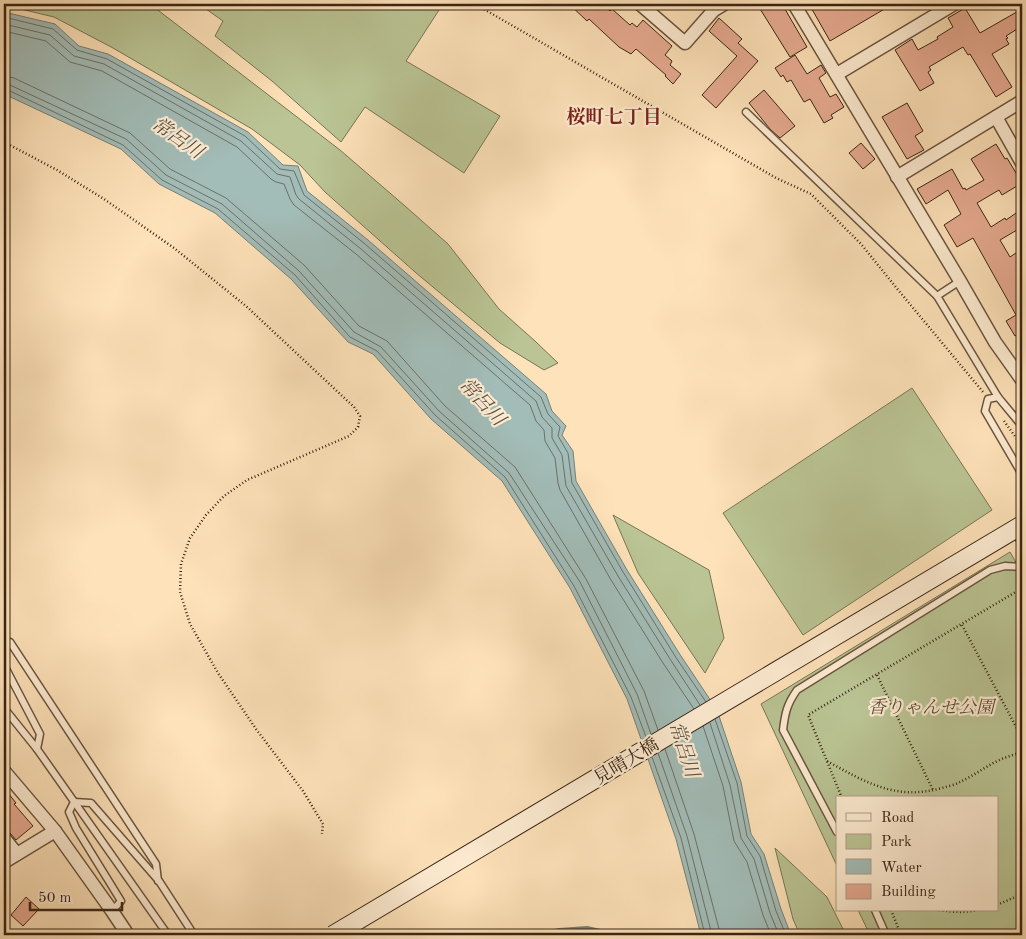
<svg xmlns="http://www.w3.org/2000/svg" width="1026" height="939" viewBox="0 0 1026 939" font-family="'Old Standard TT','Noto Serif JP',serif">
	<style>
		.green { fill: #bac494; stroke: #7a7455 }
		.water { fill: #a2bcb7; stroke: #788077 }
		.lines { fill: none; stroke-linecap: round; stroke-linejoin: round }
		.shore { stroke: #6e7066; stroke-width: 1 }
		.stream { stroke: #788077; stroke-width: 4 }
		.building { fill: #e6aa90; stroke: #3a2516 }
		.service-casing { stroke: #6b543f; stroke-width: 9 }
		.minor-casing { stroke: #6b543f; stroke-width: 15 }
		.path { stroke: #3a2516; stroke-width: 2.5; stroke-dasharray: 1 2.5; stroke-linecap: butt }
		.service { stroke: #feecd2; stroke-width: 6 }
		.minor { stroke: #feecd2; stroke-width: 12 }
		.secondary-bridge-casing { stroke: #3a2516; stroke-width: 20; stroke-linecap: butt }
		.secondary-bridge { stroke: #feecd2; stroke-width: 18 }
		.labels { text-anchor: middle; stroke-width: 4.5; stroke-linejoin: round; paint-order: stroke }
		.park-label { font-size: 18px; font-style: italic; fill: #5a4d36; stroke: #feecd2 }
		.street-label { font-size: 18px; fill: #3a2516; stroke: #feecd2 }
		.neighbourhood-label { font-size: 19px; font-weight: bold; fill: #7a1f14; stroke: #feecd2 }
		.water-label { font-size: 19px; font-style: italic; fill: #595246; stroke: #feecd2 }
	</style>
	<rect width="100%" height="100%" fill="#fee2b9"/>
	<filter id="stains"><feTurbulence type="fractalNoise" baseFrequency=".004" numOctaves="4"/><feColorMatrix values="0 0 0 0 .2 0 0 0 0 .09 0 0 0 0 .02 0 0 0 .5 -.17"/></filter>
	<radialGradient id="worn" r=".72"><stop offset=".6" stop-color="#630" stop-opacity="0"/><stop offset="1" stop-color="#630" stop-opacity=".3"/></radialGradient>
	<g class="green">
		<polygon points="4,4 150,4 340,150 405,206 448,244 499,309 535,341 558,363 544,370 500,343 415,272 325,192 300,165 252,129 113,48 54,17 4,5"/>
		<polygon points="199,4 428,4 439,10 406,61 500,116 464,173 365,107 341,142 272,81 215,36 223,21"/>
		<polygon points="912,388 992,510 803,635 723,513"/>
		<polygon points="613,515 709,570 724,638 705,673 638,573"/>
		<polygon points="1010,552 1022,573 1022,935 870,935 858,910 997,910 997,798 837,798 837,866 761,704"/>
		<polygon points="775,848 827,897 846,935 800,935 793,919"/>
	</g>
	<polygon class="water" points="4,12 55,24 79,46 108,54 248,132 283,165 298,166 307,191 368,240 546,394 552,411 566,426 562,435 573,451 576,481 627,570 679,653 717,710 741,782 751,834 764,854 781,909 791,935 701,935 676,839 627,699 570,588 502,481 431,419 373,354 348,342 291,279 215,213 159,184 121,149 4,94"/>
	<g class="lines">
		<g class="shore">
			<polyline points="4,17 53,29 77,50 107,59 245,136 280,169 294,171 304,195 365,244 541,397 548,414 560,427 558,436 568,453 572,483 623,572 675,656 706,702"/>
			<polyline points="4,24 50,35 74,56 104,64 241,141 277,174 290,177 296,195 299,199 361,249 536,401 542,417 552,428 552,438 562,455 566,486 618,576 670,659 700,705"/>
			<polyline points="4,31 46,41 70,62 102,71 237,147 271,179 276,182 284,184 290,199 294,205 356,254 530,405 536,421 544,430 545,441 555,458 558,483 560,490 611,580 663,663 694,709"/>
			<polyline points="4,76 14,78 130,133 170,169 226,198 304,265 359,326 387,341 445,406 515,467 586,579 644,691 658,730"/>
			<polyline points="4,83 10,85 126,139 166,175 222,204 299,271 354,332 381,347 439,411 509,473 580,582 637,694 651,734"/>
			<polyline points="4,90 8,90 123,145 162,180 218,209 295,275 350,337 377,351 435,415 505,477 574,586 631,697 646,737"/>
			<polyline points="715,719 737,783 747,836 760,856 776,911 786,935"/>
			<polyline points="710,723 730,785 741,838 754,859 770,913 779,935"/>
			<polyline points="703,726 723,786 734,841 747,862 763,915 771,935"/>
			<polyline points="665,749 694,834 719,929 719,935"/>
			<polyline points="658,753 687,836 712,935"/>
			<polyline points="652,757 681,838 705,935"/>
		</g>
		<g class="stream">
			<polyline points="538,935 559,930 587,928 618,935"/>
			<polyline points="621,935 640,933 646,935"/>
		</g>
	</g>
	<g class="building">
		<polygon points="569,4 603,4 610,11 612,9 630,25 632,23 637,27 643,20 672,46 665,55 672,61 670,65 681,74 673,84 665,76 666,75 636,49 631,54 619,47 589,19 587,21"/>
		<polygon points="757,4 782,4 807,47 790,57"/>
		<polygon points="809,4 893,4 830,41"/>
		<polygon points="965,8 980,33 1022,9 1022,26 1006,36 1008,38 1006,39 1009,44 992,54 1012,87 996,97 970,54 968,55 963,47 929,67 931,70 928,72 934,83 920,91 895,50 912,39 918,50 938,39 937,37 953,27 948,18"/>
		<polygon points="719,18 742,39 738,43 758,61 716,108 702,95 737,56 709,31"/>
		<polygon points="795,55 807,74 821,65 826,73 819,78 830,97 836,94 844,107 831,115 833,118 824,123 810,99 804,102 791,80 787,82 783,75 781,77 775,68"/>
		<polygon points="764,90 795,126 780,138 770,129 749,103"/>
		<polygon points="907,103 923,131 915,136 924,150 907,159 882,117"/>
		<polygon points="861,143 875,159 863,169 849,153"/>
		<polygon points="996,144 1005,159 1007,158 1022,183 1002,195 999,190 977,203 991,227 1005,218 1006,220 1022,209 1022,227 1000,240 1010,257 1022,249 1022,332 1015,336 1006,321 1016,315 973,238 957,247 944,225 961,214 948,190 926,204 917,189 952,169 963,189 965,188 966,190 984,180 971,159"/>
		<polygon points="4,788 16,803 14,804 33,826 16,840 4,826"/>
		<polygon points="26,897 39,909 23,926 11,915"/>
	</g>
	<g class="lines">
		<g class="service-casing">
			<g id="service">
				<polyline points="746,112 937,296 998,397 1022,426"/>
				<polyline points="937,296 960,281"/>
				<polyline points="998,397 988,399 985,411 1020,471 1022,487"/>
				<polyline points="1021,529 1018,537 1022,544"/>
				<polyline points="4,640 10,642 156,864 158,881"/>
				<polyline points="4,665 40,734 37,749"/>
				<polyline points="4,708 37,749 168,935"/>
				<path d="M837 832 783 730C785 713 787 704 797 690L990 570 1005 566 1022 567"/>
				<polyline points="875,910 886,935"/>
				<polyline points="112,911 121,901 76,828 69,812 74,802 91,803 159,881 194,935"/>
			</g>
		</g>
		<g class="minor-casing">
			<g id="minor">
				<polyline points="640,4 685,43 714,10 724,4"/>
				<polyline points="794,4 960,281 995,342 1022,380"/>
				<polyline points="837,74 954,4"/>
				<polyline points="996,117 1022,163"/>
				<polyline points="897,177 1022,101"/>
				<polyline points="4,771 55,831 112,911 128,935"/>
				<polyline points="4,838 17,854"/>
				<polyline points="4,862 55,831"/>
			</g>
		</g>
		<g class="path">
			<polyline points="475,4 776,178 811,194 861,244 899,291 983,392"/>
			<polyline points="4,142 57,170 104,199 174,248 246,306 354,407 360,416 358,427 349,436 247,480 224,496 206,515 190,538 181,564 180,592 190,624 218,673 256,729 303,791 323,824 322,834"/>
			<polyline points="1004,421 1022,446"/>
			<polyline points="962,625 1022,738"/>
			<polyline points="877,675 933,790"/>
			<path d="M827 761C865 782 896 801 942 788 948 786 955 785 960 782 975 775 989 764 1004 758 1010 756 1016 754 1022 752"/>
			<polyline points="842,798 808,715 1019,590 1022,595"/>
			<polyline points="997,905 1022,894"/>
			<polyline points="891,910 901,935"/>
			<path d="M939 910C952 912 964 913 977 910"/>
		</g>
		<use href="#service" class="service"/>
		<use href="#minor" class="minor"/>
		<g class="secondary-bridge-casing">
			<polyline id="secondary-bridge" points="333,935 1022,525"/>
		</g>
		<use href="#secondary-bridge" class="secondary-bridge"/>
	</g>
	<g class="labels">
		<g class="park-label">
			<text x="931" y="713">香りゃんせ公園</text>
		</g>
		<g class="street-label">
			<text transform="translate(626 761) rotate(-31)" y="6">見晴大橋</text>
		</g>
		<g class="neighbourhood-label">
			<text x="614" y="123">桜町七丁目</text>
		</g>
		<g class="water-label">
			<text transform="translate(178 137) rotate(35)" y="7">常呂川</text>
			<text transform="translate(483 401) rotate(47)" y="7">常呂川</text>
			<text transform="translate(685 749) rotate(72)" y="7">常呂川</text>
		</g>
	</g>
	<rect width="1026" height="939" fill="none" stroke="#fee2b9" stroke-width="20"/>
	<rect x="5" y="5" width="1016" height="929" fill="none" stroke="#3a2516" stroke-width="2.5"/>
	<rect x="10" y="10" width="1006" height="919" fill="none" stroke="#3a2516"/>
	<rect x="836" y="796" width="162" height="115" fill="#feecd2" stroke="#b09c87"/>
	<rect x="846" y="813" width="25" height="8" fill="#feecd2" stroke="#b09c87"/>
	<text x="881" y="822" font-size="15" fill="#3a2516">Road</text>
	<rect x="846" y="834" width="25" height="15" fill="#bac494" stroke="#b09c87"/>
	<text x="881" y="846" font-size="15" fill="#3a2516">Park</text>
	<rect x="846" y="859" width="25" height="15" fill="#a2bcb7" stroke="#b09c87"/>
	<text x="881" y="872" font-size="15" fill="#3a2516">Water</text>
	<rect x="846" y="884" width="25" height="15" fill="#e6aa90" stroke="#b09c87"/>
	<text x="881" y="896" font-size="15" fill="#3a2516">Building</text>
	<path d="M30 902v8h92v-8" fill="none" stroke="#3a2516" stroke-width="2.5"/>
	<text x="38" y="902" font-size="15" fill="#3a2516" stroke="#feecd2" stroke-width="4" paint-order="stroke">50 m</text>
	<rect width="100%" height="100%" filter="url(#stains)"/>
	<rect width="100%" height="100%" fill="url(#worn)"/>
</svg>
